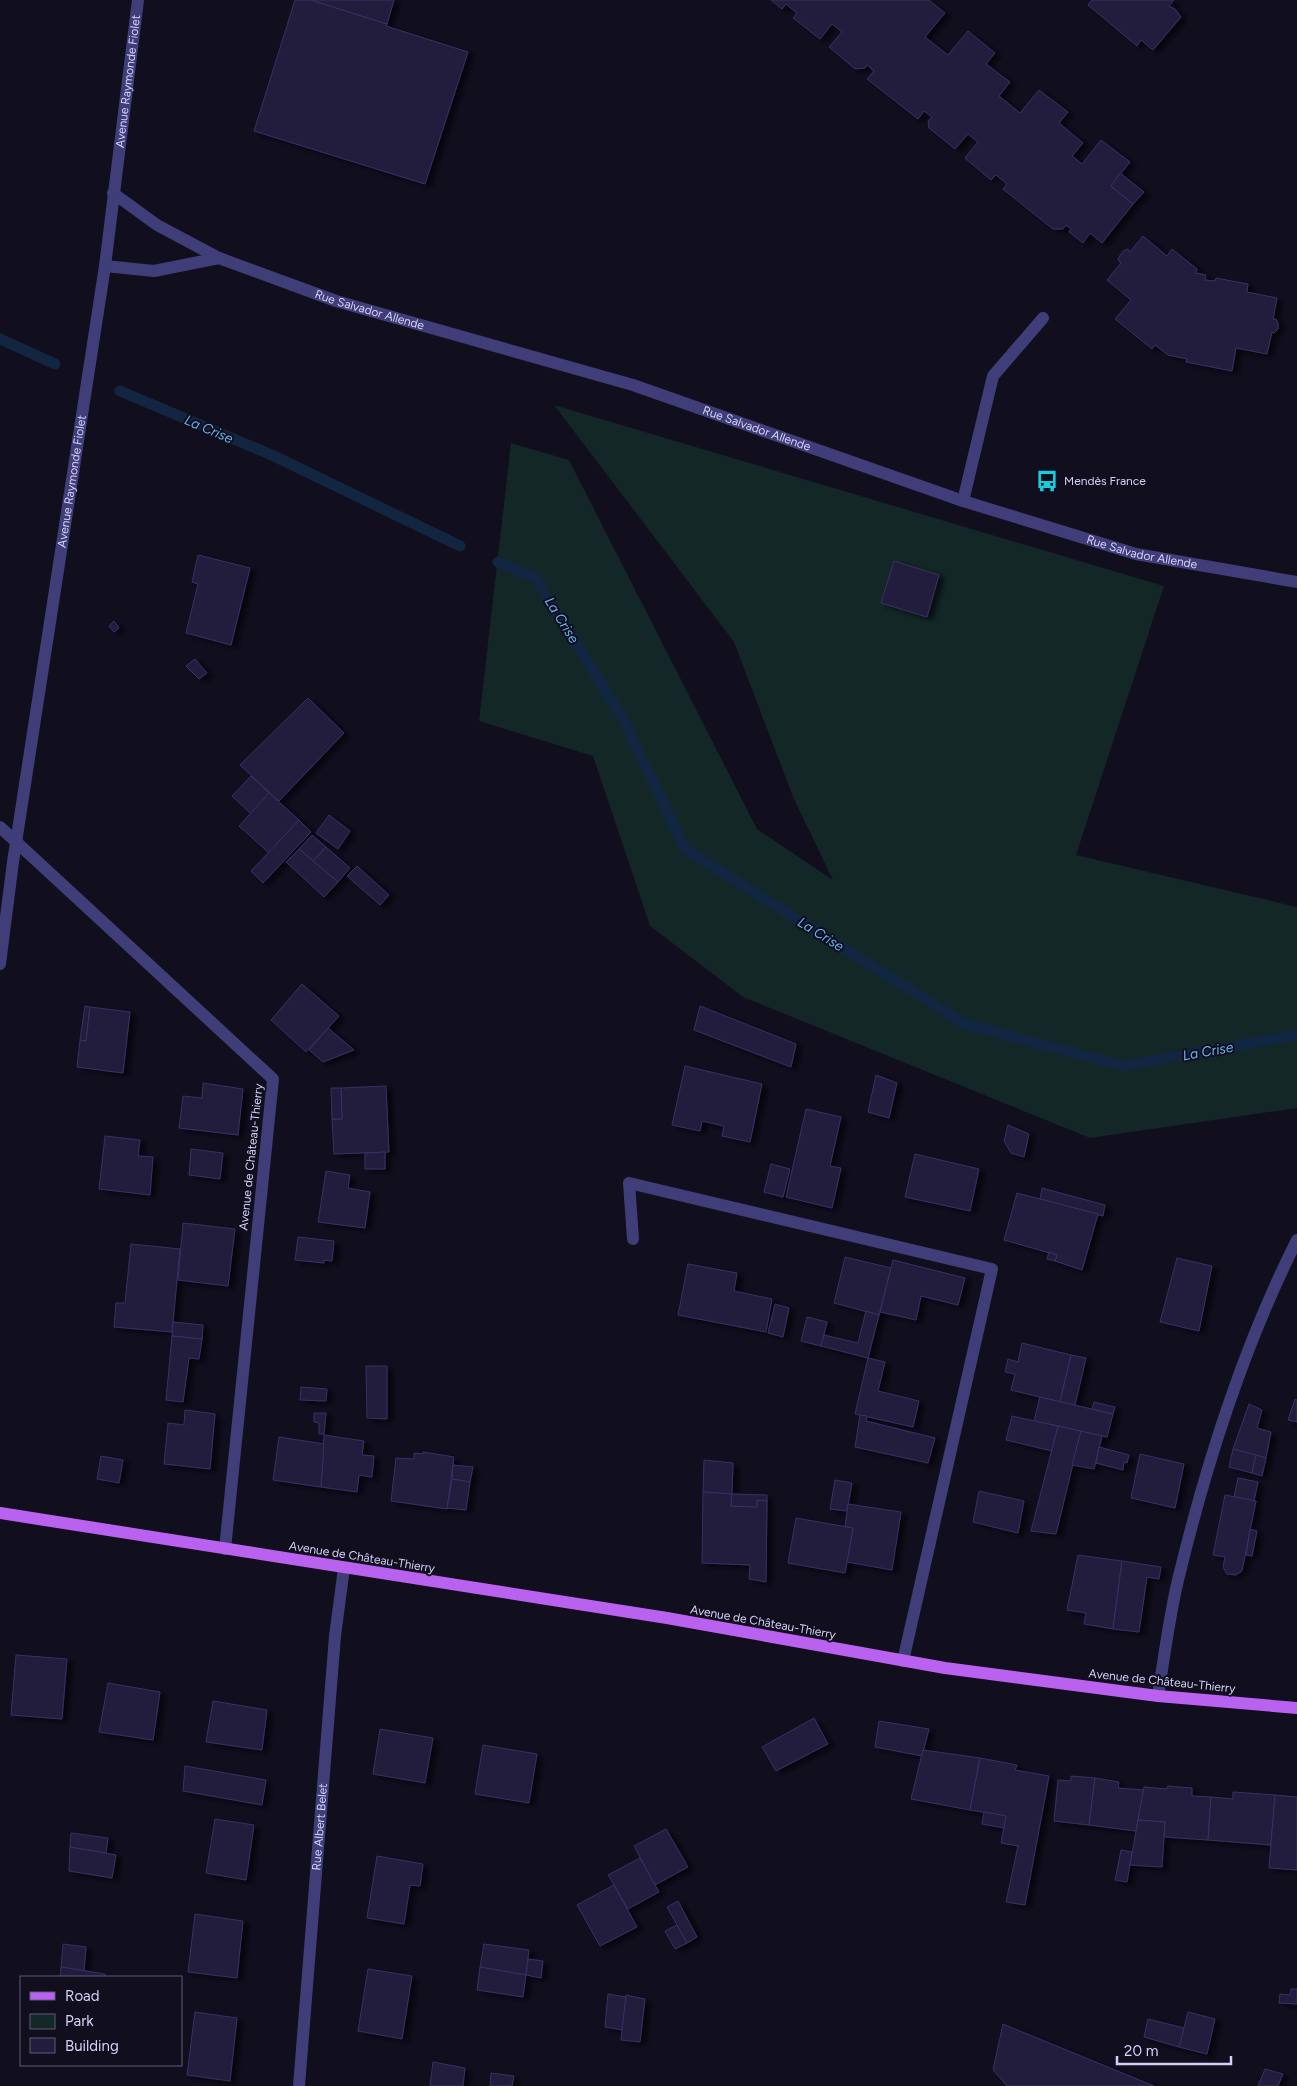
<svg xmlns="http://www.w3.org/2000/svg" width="1297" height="2086" viewBox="0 0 1297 2086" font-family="Figtree,sans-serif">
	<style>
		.green { fill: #122726 }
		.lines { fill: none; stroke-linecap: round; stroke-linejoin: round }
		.stream { stroke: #122642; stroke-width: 11 }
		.building { fill: #221c3d; stroke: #3a3066; filter: url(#shadow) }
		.minor { stroke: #3f3e78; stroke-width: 12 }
		.primary { stroke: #b962ef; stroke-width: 12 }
		.labels { text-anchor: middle; stroke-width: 4; stroke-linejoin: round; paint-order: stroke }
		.street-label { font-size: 12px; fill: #d4d0fa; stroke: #110e1e }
		.poi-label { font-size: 12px; fill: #d4d0fa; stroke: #110e1e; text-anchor: start }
		.water-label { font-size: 14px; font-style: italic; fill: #68b2f0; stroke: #110e1e }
	</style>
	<defs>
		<filter id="shadow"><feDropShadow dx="5.5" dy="3" stdDeviation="2.5" flood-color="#0009"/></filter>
	</defs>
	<rect width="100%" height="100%" fill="#110e1e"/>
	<polygon class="green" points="554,405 1164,586 1076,855 1297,907 1297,1108 1090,1138 743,997 650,926 593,756 479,721 511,443 569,460 757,829 833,880 793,797 734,642"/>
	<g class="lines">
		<g class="stream">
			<polyline points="0,339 55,364"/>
			<polyline points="120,391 274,456 460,546"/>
			<polyline points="498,562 535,578 623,719 685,849 965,1024 1123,1066 1297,1035"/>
		</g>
	</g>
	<g class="building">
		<polygon points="295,0 311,0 387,24 386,26 468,52 425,184 254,131"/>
		<polygon points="311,0 394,0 387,24"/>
		<polygon points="771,0 929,0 945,13 925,37 948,55 968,31 995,53 986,64 1010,82 999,96 1020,113 1039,90 1068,112 1059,123 1083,143 1072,156 1082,164 1101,140 1130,162 1111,186 1133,204 1102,243 1090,233 1083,243 1069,232 1071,229 1066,225 1063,229 1053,229 1003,189 1007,184 996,175 991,180 965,158 978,142 968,134 955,149 929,128 928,121 932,117 924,111 918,119 867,79 874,71 867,65 865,68 855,69 829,47 842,32 832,24 820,39 793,18 797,13 786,4 782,9"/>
		<polygon points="1092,0 1174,0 1169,6 1175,9 1181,17 1153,50 1141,40 1137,46 1088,5"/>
		<polygon points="1120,173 1144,192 1133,204 1111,186"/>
		<polygon points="1143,236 1167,256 1172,249 1197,269 1196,273 1206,275 1205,280 1215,281 1216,278 1248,284 1247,292 1277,298 1273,319 1276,319 1278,323 1278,329 1274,333 1272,332 1267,354 1236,348 1232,371 1186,362 1187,359 1168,355 1155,345 1152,349 1115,319 1131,300 1107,280 1121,263 1118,260 1119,257 1123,251 1128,249 1130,252"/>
		<polygon points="198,555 250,568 231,645 186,633 198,584 192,582"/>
		<polygon points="894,561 939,575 927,617 881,603"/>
		<polygon points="114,621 119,628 114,632 109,626"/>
		<polygon points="195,659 207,673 199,679 186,666"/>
		<polygon points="308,698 344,733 279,801 240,765"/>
		<polygon points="251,776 269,793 251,814 232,796"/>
		<polygon points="269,793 299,820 269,853 239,826"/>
		<polygon points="329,815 350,831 338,849 316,833"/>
		<polygon points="299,820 311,832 263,883 251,871"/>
		<polygon points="312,835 326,847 313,861 299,849"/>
		<polygon points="326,847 350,868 338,882 313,861"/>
		<polygon points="299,849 338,882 324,897 286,862"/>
		<polygon points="357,866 389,895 380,905 347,876"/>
		<polygon points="302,984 339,1016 306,1052 271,1020"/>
		<polygon points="85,1006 90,1007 86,1041 80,1040"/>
		<polygon points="700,1006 796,1044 791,1067 694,1030"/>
		<polygon points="90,1007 130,1012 123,1073 77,1067 80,1040 86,1041"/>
		<polygon points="328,1028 354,1050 323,1062 309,1050"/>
		<polygon points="685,1066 762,1084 750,1142 722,1136 724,1126 702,1121 700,1131 672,1125"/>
		<polygon points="876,1075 897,1083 889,1118 868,1112"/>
		<polygon points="203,1083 243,1089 238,1135 179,1128 183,1096 202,1098"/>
		<polygon points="386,1086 389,1152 334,1154 332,1119 342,1119 341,1088"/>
		<polygon points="331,1088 341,1088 342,1119 332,1119"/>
		<polygon points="806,1109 841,1117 830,1166 841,1168 832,1208 786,1197"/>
		<polygon points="1008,1125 1029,1134 1024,1157 1011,1153 1004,1141"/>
		<polygon points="105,1136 140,1140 138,1156 153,1157 150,1195 99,1189"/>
		<polygon points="191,1149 223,1153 220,1179 189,1175"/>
		<polygon points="385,1152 385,1169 365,1169 365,1153"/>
		<polygon points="915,1154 979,1169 970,1211 905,1197"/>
		<polygon points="771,1164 790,1169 783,1197 764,1192"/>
		<polygon points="326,1171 350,1175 348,1188 370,1192 365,1228 318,1222"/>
		<polygon points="1042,1188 1105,1205 1103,1216 1040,1199"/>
		<polygon points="1017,1193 1098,1214 1082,1270 1055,1261 1057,1255 1004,1240"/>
		<polygon points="183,1223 235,1229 228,1286 178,1280"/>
		<polygon points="298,1237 334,1241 332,1261 324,1260 324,1263 295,1260"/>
		<polygon points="131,1244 180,1249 172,1332 114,1327 116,1303 125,1303"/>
		<polygon points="1049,1252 1057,1255 1055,1261 1047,1259"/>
		<polygon points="845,1257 891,1268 879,1315 834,1303"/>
		<polygon points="1177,1258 1212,1266 1199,1331 1160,1322"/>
		<polygon points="893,1260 965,1278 958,1305 921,1296 916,1320 880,1312"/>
		<polygon points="688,1264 737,1273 734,1291 772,1299 766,1332 678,1315"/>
		<polygon points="775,1304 789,1308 783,1337 768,1333"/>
		<polygon points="866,1311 879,1315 868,1358 821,1346 824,1335 858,1343"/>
		<polygon points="807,1317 827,1322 821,1346 801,1341"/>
		<polygon points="173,1322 203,1325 202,1339 172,1336"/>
		<polygon points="172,1336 202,1339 199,1359 189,1358 183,1402 166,1400"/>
		<polygon points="1022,1343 1071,1355 1060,1402 1011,1390 1015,1374 1005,1372 1008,1359 1018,1362"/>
		<polygon points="1071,1355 1086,1358 1075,1405 1060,1402"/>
		<polygon points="868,1358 885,1362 878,1391 919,1401 913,1427 855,1414"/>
		<polygon points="366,1366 387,1366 387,1419 367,1418"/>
		<polygon points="301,1387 327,1389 326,1401 300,1400"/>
		<polygon points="1040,1397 1113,1414 1107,1437 1034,1421"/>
		<polygon points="1295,1399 1297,1400 1297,1422 1288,1420"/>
		<polygon points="1094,1402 1115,1407 1113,1414 1092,1409"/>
		<polygon points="1249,1404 1262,1410 1257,1428 1271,1432 1266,1458 1233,1449"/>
		<polygon points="185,1410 215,1414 210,1469 164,1464 168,1423 184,1425"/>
		<polygon points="314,1413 326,1413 324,1434 319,1434 319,1423 314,1422"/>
		<polygon points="860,1415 867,1416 866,1421 935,1438 928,1463 855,1447"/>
		<polygon points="1012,1416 1058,1426 1052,1451 1006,1440"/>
		<polygon points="1058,1426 1081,1431 1056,1534 1031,1531"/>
		<polygon points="1081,1431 1102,1436 1094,1469 1072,1465"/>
		<polygon points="324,1435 364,1441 362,1455 374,1456 372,1477 359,1475 357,1492 321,1487"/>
		<polygon points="279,1437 324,1444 321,1487 273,1480"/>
		<polygon points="1099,1447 1129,1455 1127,1463 1124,1462 1123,1470 1096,1463"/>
		<polygon points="1233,1449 1256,1455 1252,1473 1229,1467"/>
		<polygon points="423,1452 454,1457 447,1509 391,1501 396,1458 414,1459 414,1453 423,1454"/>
		<polygon points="1140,1454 1184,1464 1175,1508 1131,1498"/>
		<polygon points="1256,1455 1266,1458 1262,1476 1252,1473"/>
		<polygon points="101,1456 123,1460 119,1483 97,1479"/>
		<polygon points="704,1460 733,1463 732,1494 703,1492"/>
		<polygon points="453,1465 473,1467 470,1482 452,1479"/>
		<polygon points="1238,1478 1258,1482 1254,1501 1234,1497"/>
		<polygon points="452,1479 470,1482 466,1510 447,1508"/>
		<polygon points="835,1480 852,1483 847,1511 830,1509"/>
		<polygon points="979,1491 1024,1501 1018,1533 973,1522"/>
		<polygon points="703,1492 732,1494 731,1506 757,1507 757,1500 767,1501 766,1582 749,1579 750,1565 702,1563"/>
		<polygon points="732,1494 767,1495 767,1501 757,1500 757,1507 731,1506"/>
		<polygon points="1225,1495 1256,1501 1242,1571 1236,1575 1227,1574 1223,1567 1225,1557 1213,1555"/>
		<polygon points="848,1504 901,1512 892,1570 847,1562 853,1528 845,1527"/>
		<polygon points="796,1518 853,1528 845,1573 788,1563"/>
		<polygon points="1250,1529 1257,1531 1252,1556 1246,1555"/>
		<polygon points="1078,1555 1122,1561 1113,1629 1084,1624 1086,1613 1067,1610"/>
		<polygon points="1122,1561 1161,1567 1159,1579 1147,1577 1139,1632 1113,1629"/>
		<polygon points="16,1655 67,1659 62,1719 11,1715"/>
		<polygon points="108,1683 160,1692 153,1740 99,1732"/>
		<polygon points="213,1701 267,1710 262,1750 206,1742"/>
		<polygon points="814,1718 828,1744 776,1771 762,1747"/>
		<polygon points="879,1721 929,1729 922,1756 875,1747"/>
		<polygon points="380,1729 433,1738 425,1783 373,1774"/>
		<polygon points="483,1745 537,1754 529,1803 475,1794"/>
		<polygon points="923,1750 980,1758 970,1810 911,1799"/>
		<polygon points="980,1758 1017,1765 1015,1770 1049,1776 1025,1905 1006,1902 1018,1846 1001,1843 1006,1816 970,1810"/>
		<polygon points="185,1766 266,1780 262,1805 183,1791"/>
		<polygon points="1071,1776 1095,1778 1089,1825 1054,1821 1058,1780 1071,1781"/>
		<polygon points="1095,1778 1119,1782 1118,1788 1144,1790 1136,1831 1089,1825"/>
		<polygon points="1168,1786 1192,1788 1192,1796 1211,1797 1208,1840 1164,1837 1165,1822 1138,1820 1144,1787 1167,1789"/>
		<polygon points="1233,1792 1275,1795 1271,1845 1208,1840 1211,1797 1233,1799"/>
		<polygon points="1275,1795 1297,1797 1297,1870 1269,1868"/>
		<polygon points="984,1812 1006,1816 1004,1828 982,1824"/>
		<polygon points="215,1819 254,1825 246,1880 206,1873"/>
		<polygon points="1138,1820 1165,1822 1162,1867 1130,1865"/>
		<polygon points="666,1829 688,1867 655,1885 634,1846"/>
		<polygon points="71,1833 108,1838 106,1853 70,1847"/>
		<polygon points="70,1847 116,1855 112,1878 69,1871"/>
		<polygon points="1121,1850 1132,1852 1127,1882 1115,1880"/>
		<polygon points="377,1856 423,1864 420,1886 410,1885 404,1924 367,1918"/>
		<polygon points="640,1858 659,1892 628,1909 608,1875"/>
		<polygon points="614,1885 637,1927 600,1946 577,1905"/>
		<polygon points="678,1901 697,1937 687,1943 667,1907"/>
		<polygon points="195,1914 243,1921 237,1978 188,1972"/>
		<polygon points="677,1925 687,1943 675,1949 665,1931"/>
		<polygon points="63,1944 86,1947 84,1971 61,1967"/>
		<polygon points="484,1944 529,1950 526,1975 480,1967"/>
		<polygon points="528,1959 543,1961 541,1978 526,1975"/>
		<polygon points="61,1967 105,1974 105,1977 60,1977"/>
		<polygon points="480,1967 526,1975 523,1997 477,1990"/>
		<polygon points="368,1969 412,1976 402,2039 358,2031"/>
		<polygon points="1291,1989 1297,1989 1297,2004 1279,2003 1280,1994 1290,1995"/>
		<polygon points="608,1994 626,1997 622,2030 605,2027"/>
		<polygon points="626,1995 645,1999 640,2042 621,2040"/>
		<polygon points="195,2012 237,2018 230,2081 187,2075"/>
		<polygon points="1188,2012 1215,2019 1207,2054 1179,2047"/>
		<polygon points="1148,2019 1184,2028 1179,2047 1144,2037"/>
		<polygon points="1003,2024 1154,2086 1007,2086 993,2070"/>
		<polygon points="433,2062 465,2068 463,2086 430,2086"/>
		<polygon points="1265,2069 1283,2074 1278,2086 1258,2086"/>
		<polygon points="491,2073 514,2076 512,2086 490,2086"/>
	</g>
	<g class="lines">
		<g class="minor">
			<path id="s1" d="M113 193 157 225 219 258 336 301 633 385 963 501 1136 554 1297 582"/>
			<polyline points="105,266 154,271 219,258"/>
			<polyline points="963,501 993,376 1043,318"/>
			<polyline points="0,827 273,1079 225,1549"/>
			<path id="s2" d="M0 964 13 862 105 266 138 0"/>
			<polyline points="633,1239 629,1183 992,1269 903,1661"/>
			<path d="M1158 1696C1164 1658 1169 1618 1178 1580 1206 1464 1243 1347 1297 1240"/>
			<path id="s3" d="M299 2086 335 1636 344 1568"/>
		</g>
		<polyline class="primary" points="0,1513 667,1618 945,1668 1158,1696 1297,1708"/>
	</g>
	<defs>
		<g id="bus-bare" transform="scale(1.725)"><path d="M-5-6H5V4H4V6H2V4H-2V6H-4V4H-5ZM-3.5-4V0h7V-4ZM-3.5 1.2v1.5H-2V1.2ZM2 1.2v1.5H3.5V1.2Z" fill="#16cee0" stroke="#110e1e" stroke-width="2.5" paint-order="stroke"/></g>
	</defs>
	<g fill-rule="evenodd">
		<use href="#bus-bare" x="1047" y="481"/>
	</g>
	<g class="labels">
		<g class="street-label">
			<text dy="4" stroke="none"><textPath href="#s2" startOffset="892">Avenue Raymonde Fiolet</textPath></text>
			<text dy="4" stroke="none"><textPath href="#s1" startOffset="284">Rue Salvador Allende</textPath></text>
			<text dy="4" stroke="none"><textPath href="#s1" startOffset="689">Rue Salvador Allende</textPath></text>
			<text dy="4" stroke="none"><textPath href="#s2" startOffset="488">Avenue Raymonde Fiolet</textPath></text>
			<text dy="4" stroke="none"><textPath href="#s1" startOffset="1094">Rue Salvador Allende</textPath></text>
			<text transform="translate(251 1157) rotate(-84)" y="4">Avenue de Château-Thierry</text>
			<text transform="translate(362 1557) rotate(9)" y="4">Avenue de Château-Thierry</text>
			<text transform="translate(763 1622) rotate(10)" y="4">Avenue de Château-Thierry</text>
			<text transform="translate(1162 1681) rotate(6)" y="4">Avenue de Château-Thierry</text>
			<text dy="4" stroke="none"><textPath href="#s3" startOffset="260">Rue Albert Belet</textPath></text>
		</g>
		<g class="poi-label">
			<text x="1064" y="485">Mendès France</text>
		</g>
		<g class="water-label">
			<text transform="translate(209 429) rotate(23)" y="5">La Crise</text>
			<text transform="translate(562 620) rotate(58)" y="5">La Crise</text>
			<text transform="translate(821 934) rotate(32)" y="5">La Crise</text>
			<text transform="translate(1208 1051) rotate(-10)" y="5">La Crise</text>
		</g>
	</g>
	<rect x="20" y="1976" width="162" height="90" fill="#110e1e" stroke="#5f5c76"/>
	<rect x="30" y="1992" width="25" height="8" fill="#b962ef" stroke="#5f5c76"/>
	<text x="65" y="2001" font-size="15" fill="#d4d0fa">Road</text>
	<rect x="30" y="2014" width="25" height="15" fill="#122726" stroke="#5f5c76"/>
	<text x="65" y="2026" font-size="15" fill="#d4d0fa">Park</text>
	<rect x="30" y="2038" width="25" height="15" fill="#221c3d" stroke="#5f5c76"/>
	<text x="65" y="2051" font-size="15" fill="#d4d0fa">Building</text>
	<path d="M1117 2056v8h114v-8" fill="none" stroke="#d4d0fa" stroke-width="2.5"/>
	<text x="1124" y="2056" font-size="15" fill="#d4d0fa" stroke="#110e1e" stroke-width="4" paint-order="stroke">20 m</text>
</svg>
